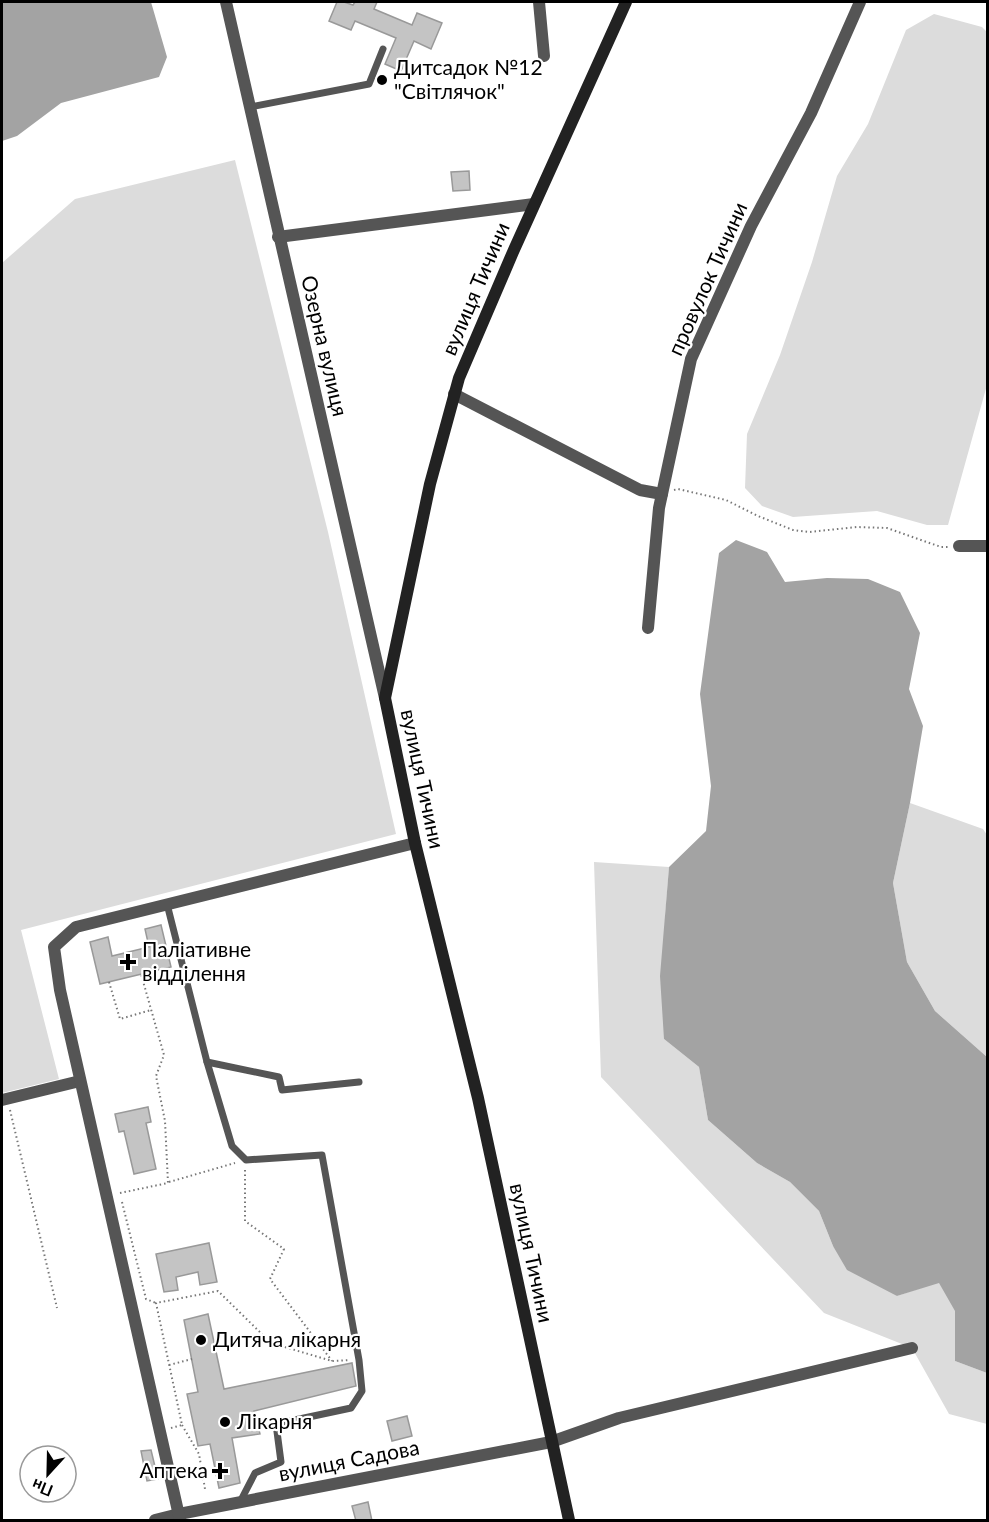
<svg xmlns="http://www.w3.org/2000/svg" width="989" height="1522" viewBox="0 0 989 1522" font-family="Lato,sans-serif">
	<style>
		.green { fill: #dcdcdc }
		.water { fill: #a3a3a3 }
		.building { fill: #c4c4c4; stroke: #999; stroke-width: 1.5 }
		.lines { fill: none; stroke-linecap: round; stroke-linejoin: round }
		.path { stroke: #777; stroke-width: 2; stroke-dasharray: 1.5 3; stroke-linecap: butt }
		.lane { stroke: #555; stroke-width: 7 }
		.street { stroke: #555; stroke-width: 12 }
		.secondary { stroke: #222; stroke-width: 12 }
		.poi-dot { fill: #000; stroke: #fff; stroke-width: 2 }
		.labels { text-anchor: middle; stroke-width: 4.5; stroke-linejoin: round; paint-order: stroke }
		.poi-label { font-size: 21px; fill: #000; stroke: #fff; text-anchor: start }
		.street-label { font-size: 21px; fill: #000; stroke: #fff }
	</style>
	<rect width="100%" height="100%" fill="#fff"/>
	<g class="green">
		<polygon points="934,14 982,27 987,32 987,385 948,525 927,525 877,511 793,517 762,506 745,488 747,434 780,355 812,262 837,176 868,124 906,30"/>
		<polygon points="235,160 328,532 396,834 21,930 59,1079 2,1093 2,263 75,199"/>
		<polygon points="910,803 983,829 987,835 987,1057 935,1011 907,962 893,883"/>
		<polygon points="594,862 669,867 665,917 664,1039 699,1067 708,1120 757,1163 790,1182 819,1211 833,1246 897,1296 939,1282 956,1310 955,1361 987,1373 987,1424 949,1414 912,1348 824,1313 601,1077"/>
	</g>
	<g class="water">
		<polygon points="2,2 151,2 167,57 159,77 61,103 17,136 2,141"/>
		<polygon points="736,540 767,552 785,582 827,578 868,579 900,592 920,633 909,689 923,726 910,803 893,883 907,962 935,1011 987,1057 987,1373 955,1361 955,1311 939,1283 897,1296 847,1270 833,1246 819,1211 790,1182 757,1163 708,1120 699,1067 664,1039 660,976 669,867 706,831 711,786 700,694 719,553"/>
	</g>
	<g class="building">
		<polygon points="337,2 344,2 353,5 355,2 377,2 374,9 412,25 417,13 442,23 431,49 414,41 401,71 385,64 396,38 355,21 351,30 329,21"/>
		<polygon points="469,171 470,190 453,191 451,172"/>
		<polygon points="161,925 171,967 100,984 90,942 108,937 112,956 149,947 145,929"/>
		<polygon points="148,1107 151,1122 146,1123 156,1169 134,1174 124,1131 119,1132 115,1114"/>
		<polygon points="209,1243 217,1282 200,1285 198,1272 176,1277 178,1290 164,1292 156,1254"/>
		<polygon points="208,1314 224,1389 352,1363 356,1386 254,1411 260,1434 232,1438 240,1483 219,1488 210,1444 198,1446 187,1394 198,1392 184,1320"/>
		<polygon points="407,1416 412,1436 392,1441 387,1421"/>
		<polygon points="151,1450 158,1479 147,1481 141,1451"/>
		<polygon points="368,1502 372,1521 356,1521 352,1506"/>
	</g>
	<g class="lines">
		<g class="path">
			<polyline points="674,490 678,489 726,500 758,516 793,530 809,532 857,527 887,528 941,547 948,547"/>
			<polyline points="109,982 120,1019 151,1010"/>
			<polyline points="10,1110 57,1308"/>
			<polyline points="245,1170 245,1221 284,1249 270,1279 332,1361"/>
			<polyline points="169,1182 235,1163"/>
			<polyline points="120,1193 168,1183 165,1121 156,1076 164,1055 141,974"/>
			<polyline points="122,1202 146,1299 156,1303"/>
			<polyline points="169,1365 192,1359"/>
			<polyline points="182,1425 199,1454 205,1489"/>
			<polyline points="171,1428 182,1425 156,1303 218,1291 271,1343 332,1361 350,1360"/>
		</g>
		<g class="lane">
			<polyline points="250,107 369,84 383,49"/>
			<polyline points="167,904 207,1062 279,1077 282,1090 359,1082"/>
			<polyline points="207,1062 232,1146 246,1160 322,1155 359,1360 362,1391 351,1408 276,1424 281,1462 255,1473 240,1502"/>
		</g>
		<g class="street">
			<polyline points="226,2 385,698"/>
			<polyline points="539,2 544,56"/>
			<polyline points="278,237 534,204"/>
			<polyline points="454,394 640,490 662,494"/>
			<polyline points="959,546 988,546"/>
			<polyline points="648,628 659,508 691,359 751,226 811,113 860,2"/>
			<polyline points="2,1100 80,1081"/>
			<polyline points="155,1520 179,1514 551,1442 619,1418 912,1348"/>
			<polyline points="180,1520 60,990 54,947 76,927 415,843"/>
		</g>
		<polyline class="secondary" points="569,1520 478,1098 415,843 385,698 430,484 459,378 513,252 626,2"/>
	</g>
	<g class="poi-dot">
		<circle cx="382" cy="80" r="6"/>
		<path d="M125 953h6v6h6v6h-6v6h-6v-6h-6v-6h6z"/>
		<circle cx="201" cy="1340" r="6"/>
		<circle cx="225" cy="1422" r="6"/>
		<path d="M217 1462h6v6h6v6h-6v6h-6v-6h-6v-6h6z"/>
	</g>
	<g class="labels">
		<g class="poi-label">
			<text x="394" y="75">Дитсадок №12<tspan x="394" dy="24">"Світлячок"</tspan></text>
			<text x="142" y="957">Паліативне<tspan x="142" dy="24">відділення</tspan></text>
			<text x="213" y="1347">Дитяча лікарня</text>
			<text x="237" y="1429">Лікарня</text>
			<text x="208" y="1478" text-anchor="end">Аптека</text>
		</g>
		<g class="street-label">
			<text transform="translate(708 279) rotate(-66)" y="7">провулок Тичини</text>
			<text transform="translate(476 289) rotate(-67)" y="7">вулиця Тичини</text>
			<text transform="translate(324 346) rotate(77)" y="7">Озерна вулиця</text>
			<text transform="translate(422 779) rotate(78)" y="7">вулиця Тичини</text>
			<text transform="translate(531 1253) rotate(78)" y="7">вулиця Тичини</text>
			<text transform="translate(349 1461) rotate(-11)" y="7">вулиця Садова</text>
		</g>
	</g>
	<rect width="989" height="1522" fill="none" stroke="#000000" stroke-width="6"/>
	<g transform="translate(48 1474) rotate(202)"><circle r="28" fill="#ffffff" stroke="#999999" stroke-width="1.5"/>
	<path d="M0-4.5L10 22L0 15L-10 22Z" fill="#000000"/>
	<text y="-9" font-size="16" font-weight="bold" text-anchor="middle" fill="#000000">Пн</text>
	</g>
</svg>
